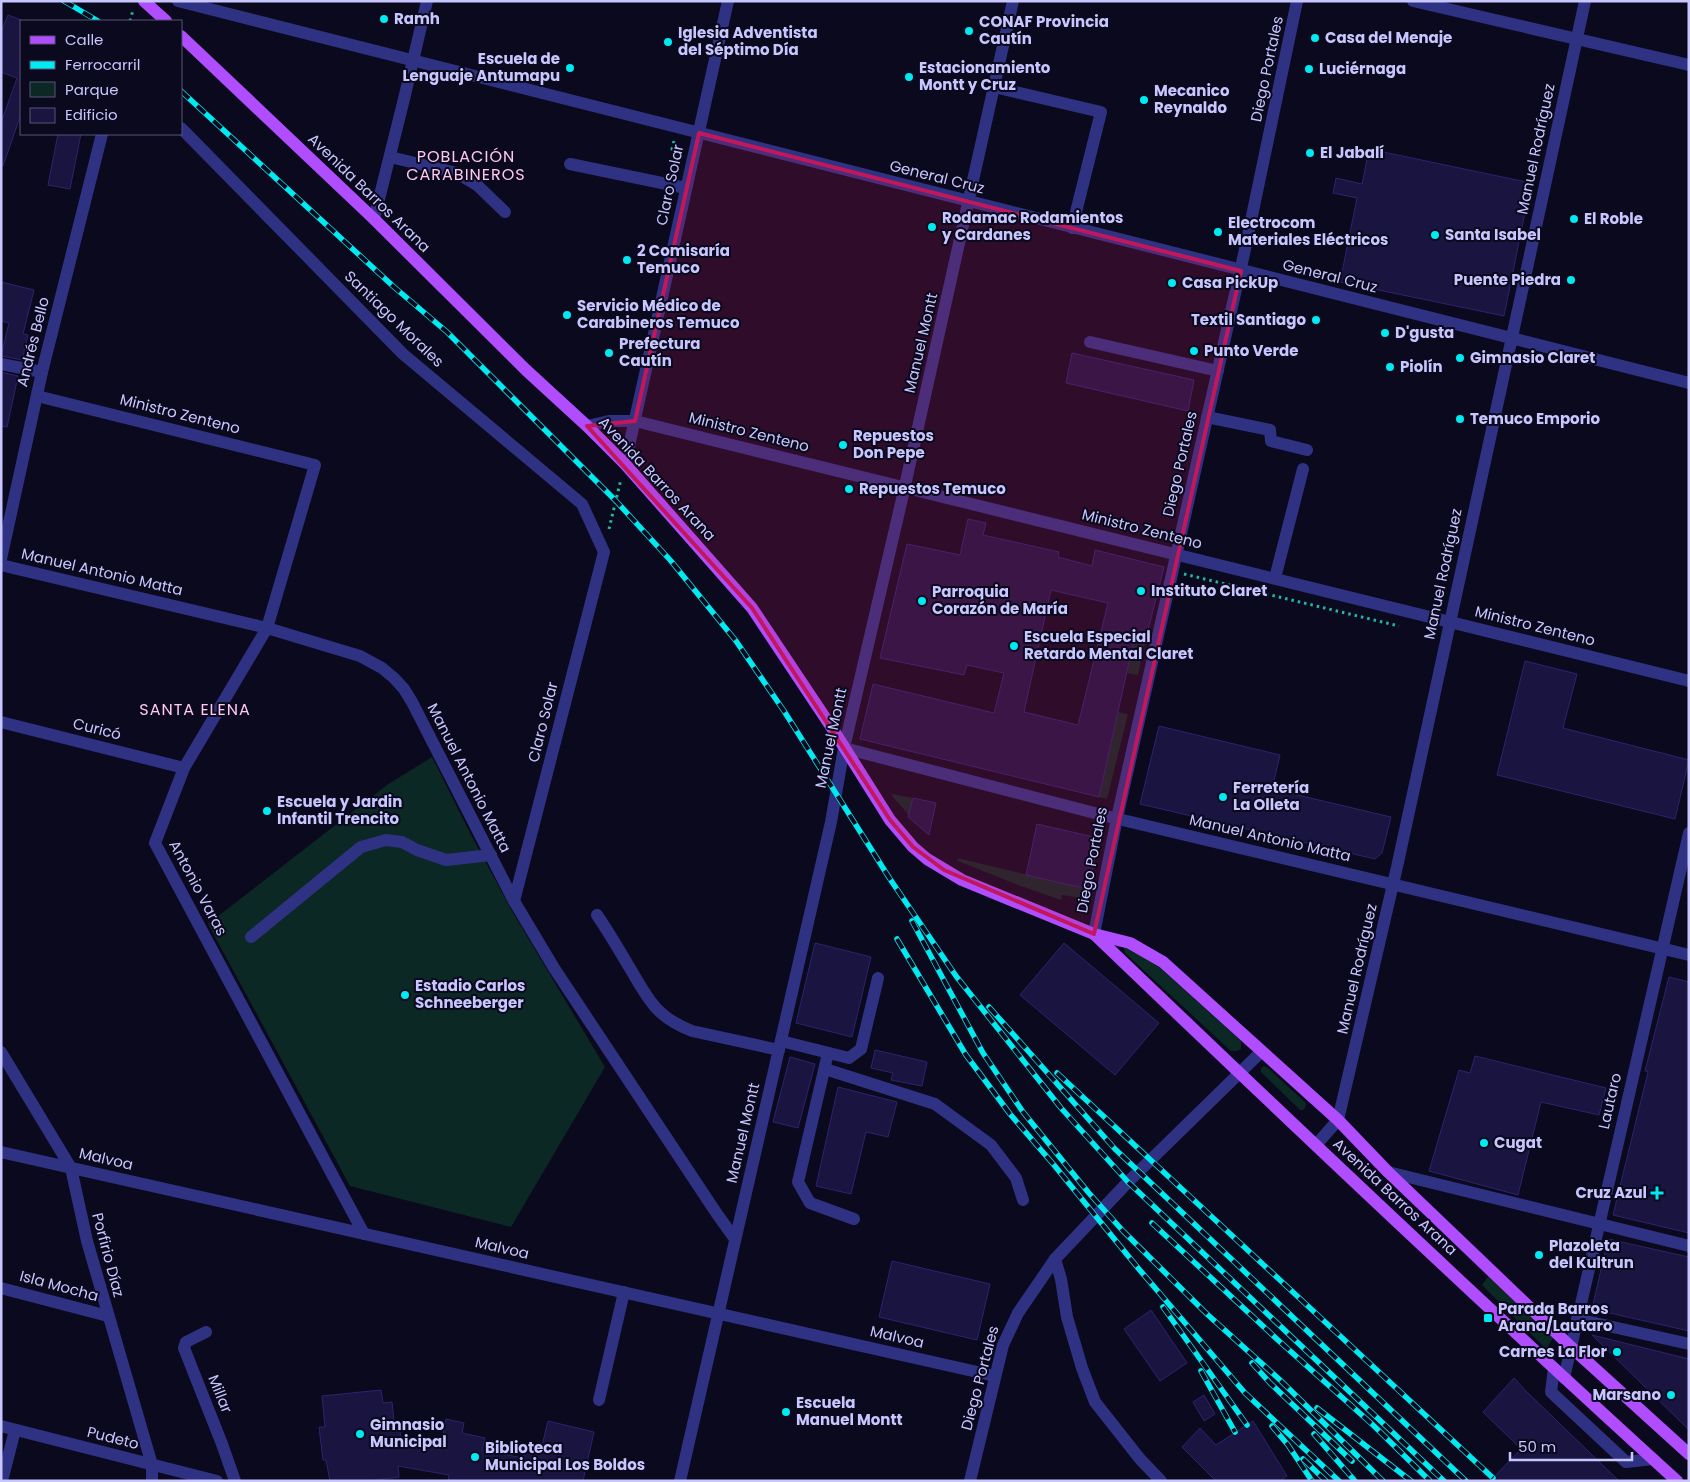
<svg xmlns="http://www.w3.org/2000/svg" width="1690" height="1482" viewBox="0 0 1690 1482" font-family="Poppins,sans-serif">
	<style>
		.green { fill: #0c2825 }
		.building { fill: #191440; stroke: #2d236f; fill-rule: evenodd }
		.lines { fill: none; stroke-linecap: round; stroke-linejoin: round }
		.path { stroke: #20b9a4; stroke-width: 3; stroke-dasharray: 2.5 4; stroke-linecap: butt }
		.minor { stroke: #2f3282; stroke-width: 12 }
		.major { stroke: #b04dff; stroke-width: 12 }
		.rail-casing { stroke: #00eaf1; stroke-width: 5.5 }
		.rail { stroke: #0b091d; stroke-width: 4; stroke-dasharray: 11; stroke-linecap: butt }
		.marked { fill: #c2185b; fill-opacity: 0.2; stroke: #c2185b; stroke-width: 4; stroke-linejoin: round }
		.poi-dot { fill: #00eaf1; stroke: #0b091d; stroke-width: 2 }
		.labels { text-anchor: middle; stroke-width: 4; stroke-linejoin: round; paint-order: stroke }
		.poi-label { font-size: 15px; font-weight: bold; fill: #c8c6ff; stroke: #0b091d; text-anchor: start }
		.street-label { font-size: 15px; fill: #c8c6ff; stroke: #0b091d }
		.neighbourhood-label { font-size: 16px; letter-spacing: 1px; fill: #ffc8ef; stroke: #0b091d }
	</style>
	<rect width="100%" height="100%" fill="#0b091d"/>
	<g class="green">
		<polygon points="1136,631 1147,634 1138,675 1127,673"/>
		<polygon points="1118,712 1128,714 1107,799 1099,797"/>
		<polygon points="432,757 470,833 512,911 605,1067 511,1227 350,1186 208,924 387,785"/>
		<polygon points="892,794 913,798 909,815 892,796"/>
		<polygon points="957,858 1088,889 1086,899 1062,895 1061,900 1018,885 958,861"/>
		<polygon points="1129,945 1159,967 1241,1041 1241,1049 1237,1051 1231,1051 1125,953 1124,948"/>
		<polygon points="1264,1066 1269,1069 1306,1103 1305,1108 1303,1110 1300,1110 1261,1072 1261,1068"/>
		<polygon points="1489,1275 1553,1338 1546,1349 1482,1285"/>
	</g>
	<g class="building">
		<polygon points="8,15 24,21 21,21 21,114 3,166 1,165 1,123 17,78 1,72 1,32"/>
		<polygon points="58,134 81,134 70,189 48,185"/>
		<polygon points="1369,149 1531,183 1504,316 1340,282 1357,198 1333,193 1336,178 1362,184"/>
		<polygon points="1,282 34,290 23,334 28,335 22,360 1,356 9,323 1,321"/>
		<polygon points="1072,353 1194,380 1188,411 1066,383"/>
		<polygon points="1,372 18,376 7,427 1,426"/>
		<path d="M968 519 986 523 983 535 1059 552 1058 557 1092 566 1095 550 1164 567 1147 634 1136 631 1099 797 860 739 873 684 994 713 1004 673 967 665 964 675 880 658 907 544 960 555ZM1051 590 1108 603 1078 725 1024 712Z"/>
		<polygon points="1525,661 1577,674 1563,728 1689,760 1675,819 1497,775"/>
		<polygon points="1159,726 1280,755 1272,789 1391,817 1382,853 1375,859 1140,804"/>
		<polygon points="913,798 936,803 929,835 908,817"/>
		<polygon points="1037,824 1094,837 1098,845 1088,889 1026,875"/>
		<polygon points="815,943 871,957 852,1037 796,1023"/>
		<polygon points="1064,943 1159,1023 1115,1075 1020,995"/>
		<polygon points="1669,977 1689,982 1689,1233 1613,1215 1648,1072 1645,1071"/>
		<polygon points="875,1050 927,1062 922,1086 891,1080 893,1073 871,1068"/>
		<polygon points="1475,1056 1606,1088 1599,1115 1541,1102 1518,1195 1429,1171 1459,1070 1470,1073"/>
		<polygon points="790,1057 815,1064 798,1128 773,1122"/>
		<polygon points="838,1087 897,1102 888,1137 866,1132 851,1194 816,1186"/>
		<polygon points="1608,1239 1689,1257 1689,1331 1592,1309"/>
		<polygon points="892,1261 990,1284 977,1340 879,1317"/>
		<polygon points="1151,1310 1187,1363 1160,1381 1124,1329"/>
		<polygon points="1592,1335 1689,1359 1689,1430"/>
		<polygon points="1514,1378 1527,1392 1619,1481 1490,1481 1521,1449 1483,1412"/>
		<polygon points="381,1390 383,1403 392,1402 395,1430 400,1429 401,1442 440,1449 446,1419 464,1423 462,1433 485,1438 482,1450 523,1458 524,1451 540,1454 548,1421 594,1432 583,1481 448,1481 449,1475 398,1466 399,1477 370,1481 330,1481 326,1460 323,1460 319,1427 325,1427 322,1396"/>
		<polygon points="1204,1395 1215,1414 1204,1421 1193,1402"/>
		<polygon points="1253,1421 1287,1476 1280,1481 1216,1481 1182,1447 1200,1428 1216,1445"/>
	</g>
	<g class="lines">
		<g class="path">
			<polyline points="130,21 133,10"/>
			<polyline points="674,141 672,149 682,151"/>
			<polyline points="609,529 621,479"/>
			<polyline points="1184,574 1399,626"/>
		</g>
		<g class="minor">
			<polyline points="178,1 1689,383"/>
			<polyline points="1413,1 1689,65"/>
			<polyline points="994,87 1101,112 1072,228"/>
			<polyline points="181,128 403,354 582,504 604,552 514,901"/>
			<polyline points="390,157 457,173 477,185 505,212"/>
			<polyline points="570,164 686,188"/>
			<polyline points="374,219 404,99 427,1"/>
			<polyline points="1090,342 1218,371"/>
			<polyline points="1,364 42,372"/>
			<polyline points="37,396 315,465 267,628 184,768 155,843 364,1234"/>
			<polyline points="1207,417 1270,430 1271,441 1307,450"/>
			<polyline points="587,426 609,421 635,421 1689,681"/>
			<polyline points="625,464 728,1"/>
			<polyline points="1,559 42,372 102,134"/>
			<polyline points="1,565 267,628 360,656 382,668 394,678 404,689 412,702 514,901 554,968 717,1214 735,1239"/>
			<polyline points="1275,578 1303,469"/>
			<polyline points="1,722 184,768"/>
			<polyline points="844,748 1110,817 1689,955"/>
			<path d="M597 915C608 931 618 948 628 965 648 998 654 1016 692 1031L779 1050"/>
			<polyline points="1094,934 1117,818 1244,254 1297,1"/>
			<polyline points="251,937 361,847 386,840 402,842 417,850 446,860 491,855"/>
			<polyline points="781,1041 849,1058 861,1049 878,978"/>
			<polyline points="1,1052 71,1168 87,1241 152,1465 152,1481"/>
			<polyline points="828,1053 798,1182 810,1203 854,1219"/>
			<polyline points="825,1069 935,1104 991,1145 1016,1178 1023,1200"/>
			<polyline points="1316,1145 1338,1120 1397,867 1585,1"/>
			<polyline points="1,1152 995,1376"/>
			<polyline points="1388,1172 1689,1246"/>
			<polyline points="1055,1259 1061,1279 1067,1317 1082,1368 1095,1402 1140,1459 1161,1481"/>
			<polyline points="1,1288 108,1316"/>
			<polyline points="1577,1319 1689,1344"/>
			<polyline points="206,1332 186,1342 184,1348 222,1444 235,1481"/>
			<polyline points="1554,1368 1551,1392 1626,1462 1653,1459"/>
			<polyline points="1564,1378 1689,833"/>
			<polyline points="599,1400 624,1292"/>
			<polyline points="1,1426 217,1481"/>
			<polyline points="2,1481 15,1430"/>
			<polyline points="680,1481 831,822 844,748 902,499 1013,1"/>
			<polyline points="970,1481 1003,1345 1018,1313 1055,1259 1128,1182 1261,1052"/>
		</g>
		<g class="major">
			<polyline points="144,1 166,21"/>
			<polyline points="181,36 374,219 526,370 587,426 625,464 752,608 834,731 890,820 913,847 927,859 962,880 1094,934 1130,943 1163,962 1338,1120 1388,1172 1571,1347 1689,1454"/>
			<path d="M1095 935C1287 1119 1480 1302 1677 1481"/>
		</g>
		<g class="rail-casing">
			<g id="rail">
				<polyline points="64,1 98,21"/>
				<polyline points="181,91 394,287 447,332 616,501 671,561 736,641 784,711 890,879 956,976 1061,1108 1128,1182 1444,1481"/>
				<polyline points="912,921 983,1053 1023,1112 1088,1192 1123,1231 1208,1315 1279,1379 1383,1481"/>
				<polyline points="897,939 966,1055 1010,1114 1054,1165 1138,1268 1245,1393 1339,1481"/>
				<polyline points="989,1007 1115,1149 1466,1481"/>
				<polyline points="1057,1073 1493,1478"/>
				<polyline points="1152,1223 1279,1341 1373,1425 1430,1481"/>
				<polyline points="1163,1307 1247,1425"/>
				<polyline points="1252,1363 1270,1383 1352,1461"/>
				<polyline points="1201,1371 1235,1432"/>
				<polyline points="1317,1408 1411,1481"/>
				<polyline points="1272,1426 1288,1445 1312,1481"/>
				<polyline points="1314,1434 1355,1481"/>
				<polyline points="1303,1459 1326,1481"/>
			</g>
		</g>
		<use href="#rail" class="rail"/>
	</g>
	<path class="marked" d="M699 133 1241 271 1094 934 944 870 913 847 890 820 752 608 587 426 635 421Z"/>
	<g class="poi-dot">
		<circle cx="384" cy="19" r="5"/>
		<circle cx="969" cy="31" r="5"/>
		<circle cx="1315" cy="38" r="5"/>
		<circle cx="668" cy="42" r="5"/>
		<circle cx="570" cy="68" r="5"/>
		<circle cx="1309" cy="69" r="5"/>
		<circle cx="909" cy="77" r="5"/>
		<circle cx="1144" cy="100" r="5"/>
		<circle cx="1310" cy="153" r="5"/>
		<circle cx="1574" cy="219" r="5"/>
		<circle cx="932" cy="227" r="5"/>
		<circle cx="1218" cy="232" r="5"/>
		<circle cx="1435" cy="235" r="5"/>
		<circle cx="627" cy="260" r="5"/>
		<circle cx="1571" cy="280" r="5"/>
		<circle cx="1172" cy="283" r="5"/>
		<circle cx="567" cy="315" r="5"/>
		<circle cx="1316" cy="320" r="5"/>
		<circle cx="1385" cy="333" r="5"/>
		<circle cx="1194" cy="351" r="5"/>
		<circle cx="609" cy="353" r="5"/>
		<circle cx="1460" cy="358" r="5"/>
		<circle cx="1390" cy="367" r="5"/>
		<circle cx="1460" cy="419" r="5"/>
		<circle cx="843" cy="445" r="5"/>
		<circle cx="849" cy="489" r="5"/>
		<circle cx="1141" cy="591" r="5"/>
		<circle cx="922" cy="601" r="5"/>
		<circle cx="1014" cy="646" r="5"/>
		<circle cx="1223" cy="797" r="5"/>
		<circle cx="267" cy="811" r="5"/>
		<circle cx="405" cy="995" r="5"/>
		<circle cx="1484" cy="1143" r="5"/>
		<path d="M1654.5 1185.5h5v5h5v5h-5v5h-5v-5h-5v-5h5z"/>
		<circle cx="1539" cy="1255" r="5"/>
		<rect x="1483" y="1313" width="10" height="10" rx="2.5"/>
		<circle cx="1617" cy="1352" r="5"/>
		<circle cx="1671" cy="1395" r="5"/>
		<circle cx="786" cy="1412" r="5"/>
		<circle cx="360" cy="1434" r="5"/>
		<circle cx="475" cy="1457" r="5"/>
	</g>
	<g class="labels">
		<g class="poi-label">
			<text x="394" y="24">Ramh</text>
			<text x="979" y="27">CONAF Provincia<tspan x="979" dy="17">Cautín</tspan></text>
			<text x="678" y="38">Iglesia Adventista<tspan x="678" dy="17">del Séptimo Día</tspan></text>
			<text x="1325" y="43">Casa del Menaje</text>
			<text x="560" y="64" text-anchor="end">Escuela de<tspan x="560" dy="17">Lenguaje Antumapu</tspan></text>
			<text x="919" y="73">Estacionamiento<tspan x="919" dy="17">Montt y Cruz</tspan></text>
			<text x="1319" y="74">Luciérnaga</text>
			<text x="1154" y="96">Mecanico<tspan x="1154" dy="17">Reynaldo</tspan></text>
			<text x="1320" y="158">El Jabalí</text>
			<text x="942" y="223">Rodamac Rodamientos<tspan x="942" dy="17">y Cardanes</tspan></text>
			<text x="1584" y="224">El Roble</text>
			<text x="1228" y="228">Electrocom<tspan x="1228" dy="17">Materiales Eléctricos</tspan></text>
			<text x="1445" y="240">Santa Isabel</text>
			<text x="637" y="256">2 Comisaría<tspan x="637" dy="17">Temuco</tspan></text>
			<text x="1561" y="285" text-anchor="end">Puente Piedra</text>
			<text x="1182" y="288">Casa PickUp</text>
			<text x="577" y="311">Servicio Médico de<tspan x="577" dy="17">Carabineros Temuco</tspan></text>
			<text x="1306" y="325" text-anchor="end">Textil Santiago</text>
			<text x="1395" y="338">D'gusta</text>
			<text x="619" y="349">Prefectura<tspan x="619" dy="17">Cautín</tspan></text>
			<text x="1204" y="356">Punto Verde</text>
			<text x="1470" y="363">Gimnasio Claret</text>
			<text x="1400" y="372">Piolín</text>
			<text x="1470" y="424">Temuco Emporio</text>
			<text x="853" y="441">Repuestos<tspan x="853" dy="17">Don Pepe</tspan></text>
			<text x="859" y="494">Repuestos Temuco</text>
			<text x="1151" y="596">Instituto Claret</text>
			<text x="932" y="597">Parroquia<tspan x="932" dy="17">Corazón de María</tspan></text>
			<text x="1024" y="642">Escuela Especial<tspan x="1024" dy="17">Retardo Mental Claret</tspan></text>
			<text x="1233" y="793">Ferretería<tspan x="1233" dy="17">La Olleta</tspan></text>
			<text x="277" y="807">Escuela y Jardin<tspan x="277" dy="17">Infantil Trencito</tspan></text>
			<text x="415" y="991">Estadio Carlos<tspan x="415" dy="17">Schneeberger</tspan></text>
			<text x="1494" y="1148">Cugat</text>
			<text x="1647" y="1198" text-anchor="end">Cruz Azul</text>
			<text x="1549" y="1251">Plazoleta<tspan x="1549" dy="17">del Kultrun</tspan></text>
			<text x="1498" y="1314">Parada Barros<tspan x="1498" dy="17">Arana/Lautaro</tspan></text>
			<text x="1607" y="1357" text-anchor="end">Carnes La Flor</text>
			<text x="1661" y="1400" text-anchor="end">Marsano</text>
			<text x="796" y="1408">Escuela<tspan x="796" dy="17">Manuel Montt</tspan></text>
			<text x="370" y="1430">Gimnasio<tspan x="370" dy="17">Municipal</tspan></text>
			<text x="485" y="1453">Biblioteca<tspan x="485" dy="17">Municipal Los Boldos</tspan></text>
		</g>
		<g class="street-label">
			<text transform="translate(1267 69) rotate(-78)" y="5">Diego Portales</text>
			<text transform="translate(1536 149) rotate(-78)" y="5">Manuel Rodríguez</text>
			<text transform="translate(937 177) rotate(14)" y="5">General Cruz</text>
			<text transform="translate(670 185) rotate(-78)" y="5">Claro Solar</text>
			<text transform="translate(369 193) rotate(44)" y="5">Avenida Barros Arana</text>
			<text transform="translate(1330 276) rotate(14)" y="5">General Cruz</text>
			<text transform="translate(394 319) rotate(44)" y="5">Santiago Morales</text>
			<text transform="translate(33 342) rotate(-76)" y="5">Andrés Bello</text>
			<text transform="translate(921 343) rotate(-77)" y="5">Manuel Montt</text>
			<text transform="translate(180 414) rotate(14)" y="5">Ministro Zenteno</text>
			<text transform="translate(749 432) rotate(14)" y="5">Ministro Zenteno</text>
			<text transform="translate(1180 464) rotate(-77)" y="5">Diego Portales</text>
			<text transform="translate(657 479) rotate(47)" y="5">Avenida Barros Arana</text>
			<text transform="translate(1142 529) rotate(14)" y="5">Ministro Zenteno</text>
			<text transform="translate(102 572) rotate(13)" y="5">Manuel Antonio Matta</text>
			<text transform="translate(1443 574) rotate(-78)" y="5">Manuel Rodríguez</text>
			<text transform="translate(1535 626) rotate(14)" y="5">Ministro Zenteno</text>
			<text transform="translate(543 722) rotate(-76)" y="5">Claro Solar</text>
			<text transform="translate(97 729) rotate(14)" y="5">Curicó</text>
			<text transform="translate(831 738) rotate(-78)" y="5">Manuel Montt</text>
			<text transform="translate(469 778) rotate(63)" y="5">Manuel Antonio Matta</text>
			<text transform="translate(1270 838) rotate(13)" y="5">Manuel Antonio Matta</text>
			<text transform="translate(1092 860) rotate(-79)" y="5">Diego Portales</text>
			<text transform="translate(198 888) rotate(62)" y="5">Antonio Varas</text>
			<text transform="translate(1357 969) rotate(-77)" y="5">Manuel Rodríguez</text>
			<text transform="translate(1610 1101) rotate(-77)" y="5">Lautaro</text>
			<text transform="translate(743 1133) rotate(-77)" y="5">Manuel Montt</text>
			<text transform="translate(106 1159) rotate(13)" y="5">Malvoa</text>
			<text transform="translate(1395 1197) rotate(43)" y="5">Avenida Barros Arana</text>
			<text transform="translate(502 1248) rotate(13)" y="5">Malvoa</text>
			<text transform="translate(108 1255) rotate(75)" y="5">Porfirio Díaz</text>
			<text transform="translate(59 1286) rotate(15)" y="5">Isla Mocha</text>
			<text transform="translate(897 1337) rotate(13)" y="5">Malvoa</text>
			<text transform="translate(980 1378) rotate(-75)" y="5">Diego Portales</text>
			<text transform="translate(220 1394) rotate(68)" y="5">Millar</text>
			<text transform="translate(113 1438) rotate(14)" y="5">Pudeto</text>
		</g>
		<g class="neighbourhood-label">
			<text x="466" y="162">POBLACIÓN<tspan x="466" dy="18">CARABINEROS</tspan></text>
			<text x="195" y="715">SANTA ELENA</text>
		</g>
	</g>
	<rect width="1690" height="1482" fill="none" stroke="#c8c6ff" stroke-width="5"/>
	<rect x="20" y="20" width="162" height="115" fill="#0b091d" stroke="#575577"/>
	<rect x="30" y="36" width="25" height="8" fill="#b04dff" stroke="#575577"/>
	<text x="65" y="45" font-size="15" fill="#c8c6ff">Calle</text>
	<rect x="30" y="61" width="25" height="8" fill="#00eaf1" stroke="#575577"/>
	<text x="65" y="70" font-size="15" fill="#c8c6ff">Ferrocarril</text>
	<rect x="30" y="82" width="25" height="15" fill="#0c2825" stroke="#575577"/>
	<text x="65" y="95" font-size="15" fill="#c8c6ff">Parque</text>
	<rect x="30" y="108" width="25" height="15" fill="#191440" stroke="#575577"/>
	<text x="65" y="120" font-size="15" fill="#c8c6ff">Edificio</text>
	<path d="M1510 1452v8h122v-8" fill="none" stroke="#c8c6ff" stroke-width="2.5"/>
	<text x="1518" y="1452" font-size="15" fill="#c8c6ff" stroke="#0b091d" stroke-width="4" paint-order="stroke">50 m</text>
</svg>
